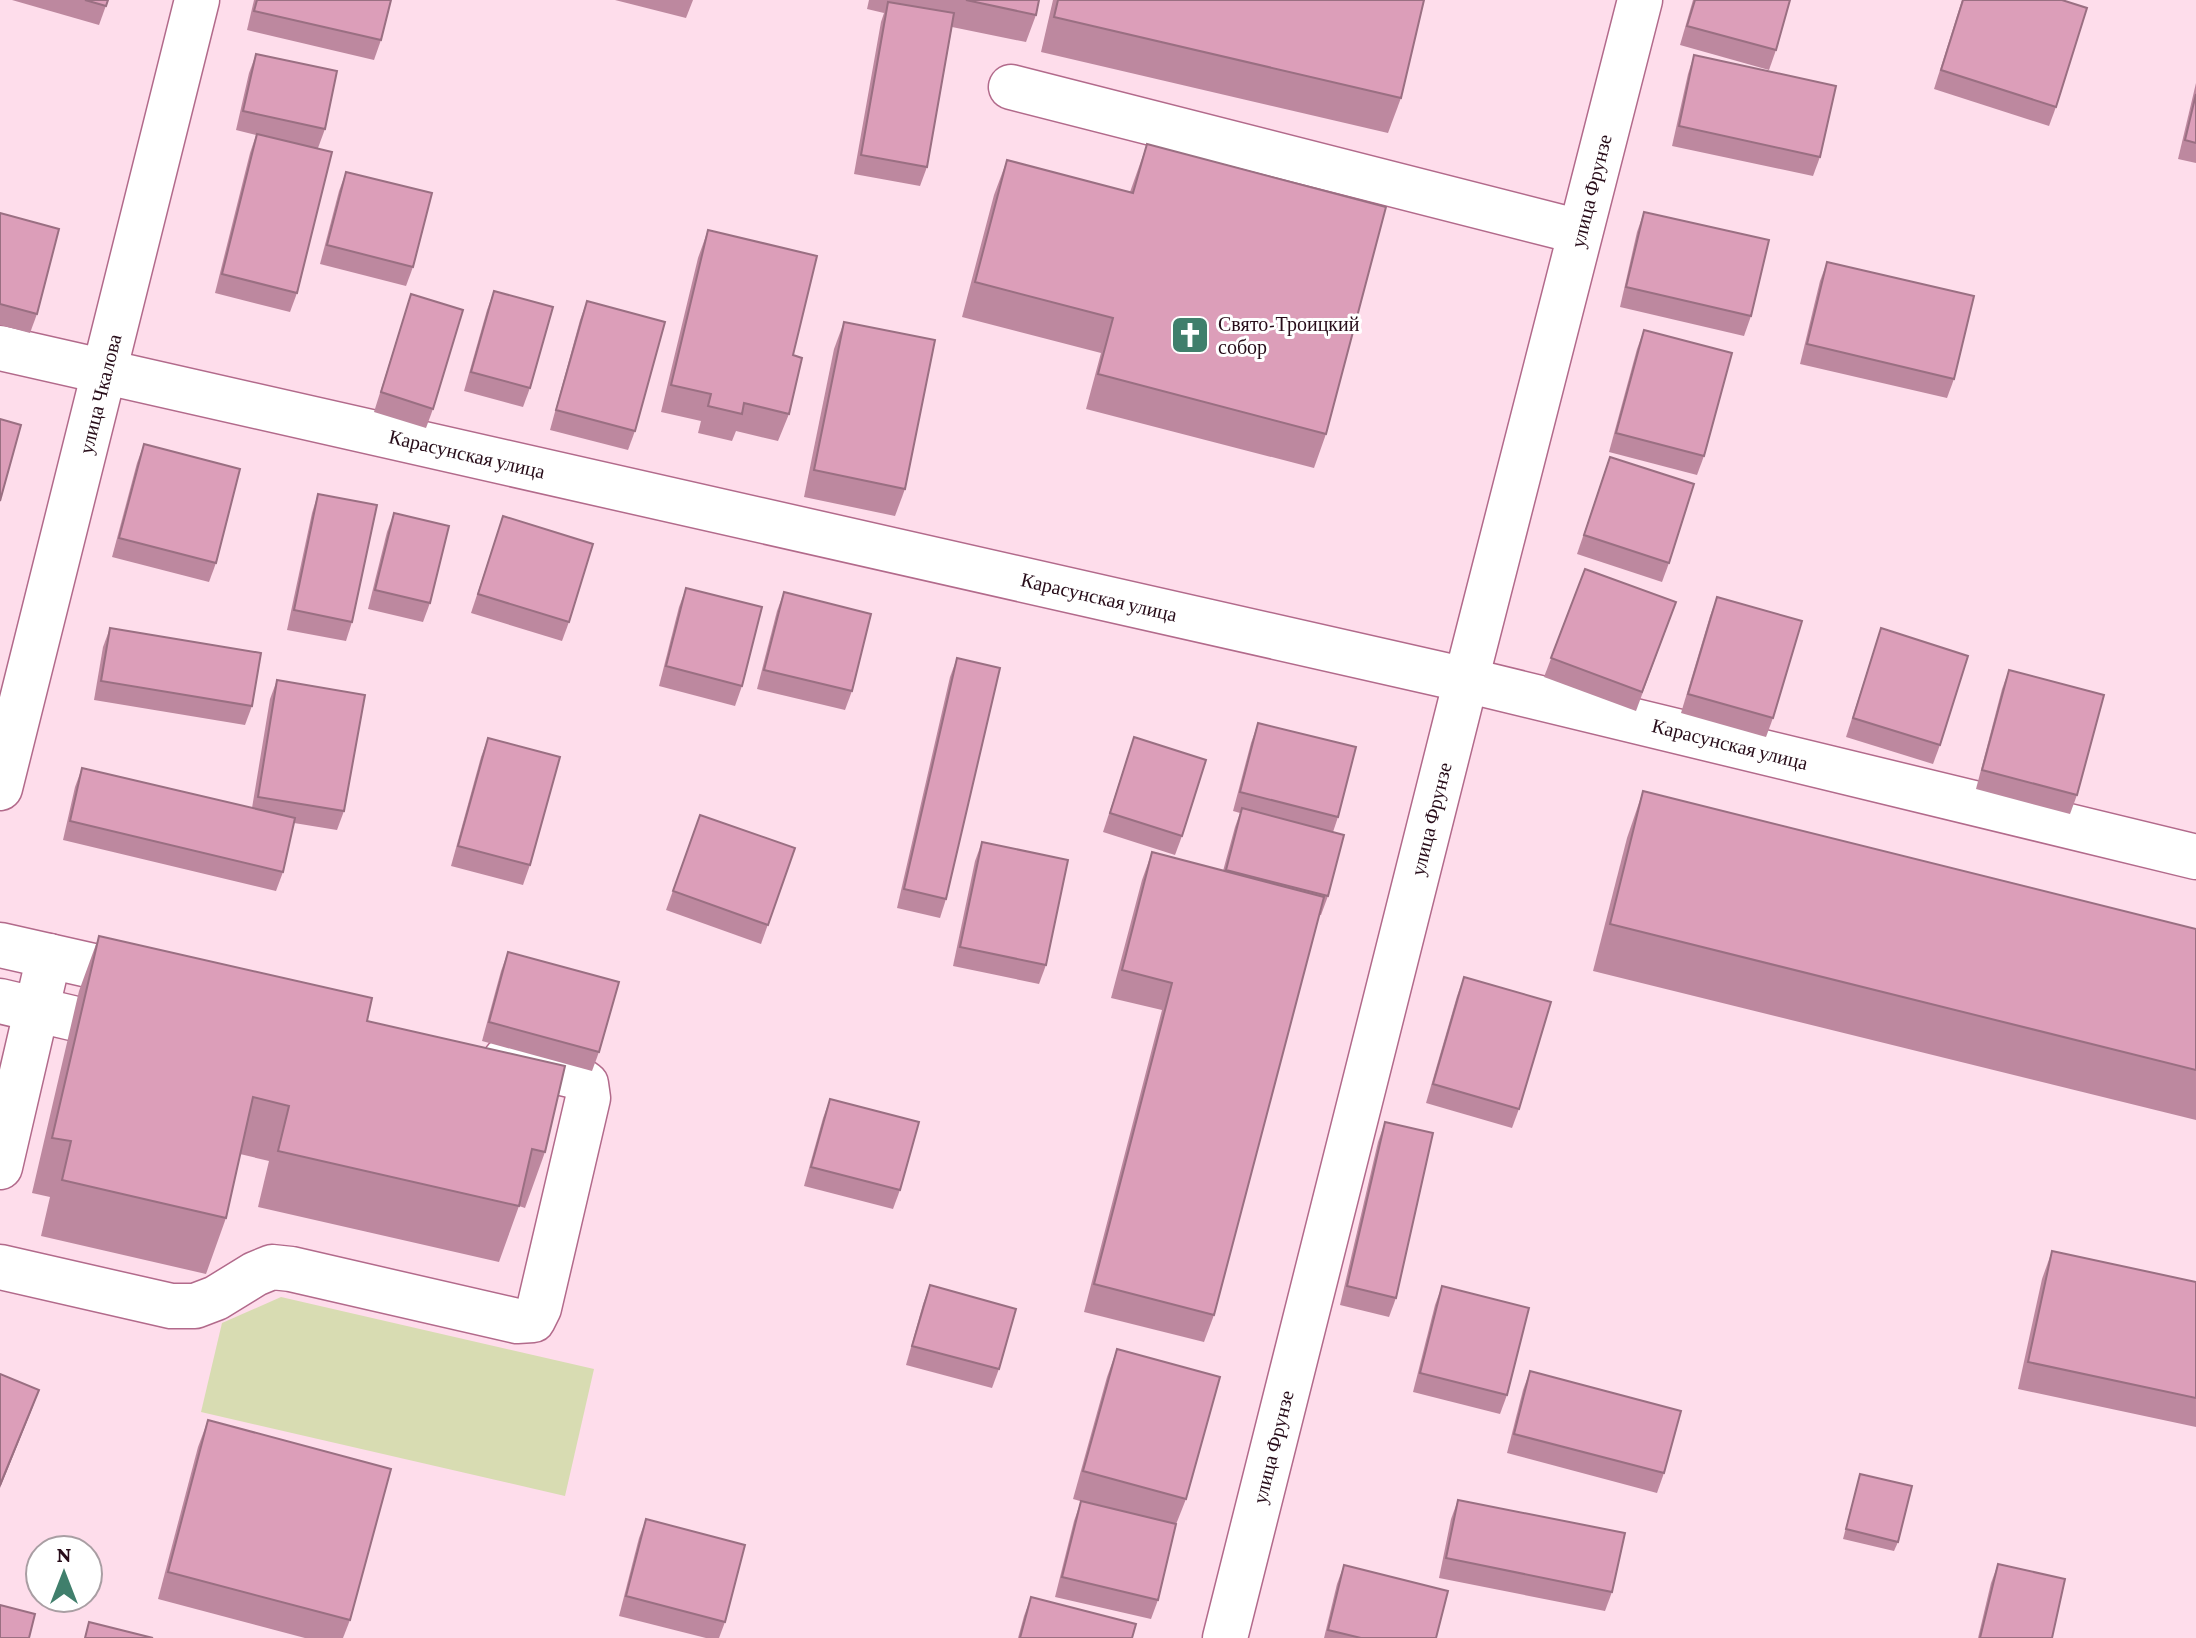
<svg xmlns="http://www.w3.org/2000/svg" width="2196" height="1638" viewBox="0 0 2196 1638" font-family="'Crimson Pro',serif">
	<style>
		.green { fill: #d8dcb2 }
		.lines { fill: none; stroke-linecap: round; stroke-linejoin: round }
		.minor-casing { stroke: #b26a8b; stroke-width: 47 }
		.minor { stroke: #fff; stroke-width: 44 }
		.wall { fill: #bd889f }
		.shaded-wall { fill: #9a6f82 }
		.building { fill: #dc9eb9; stroke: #9a6f82; stroke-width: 2 }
		.labels { text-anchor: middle; stroke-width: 6; stroke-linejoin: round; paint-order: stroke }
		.street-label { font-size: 20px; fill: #270c19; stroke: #fff }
		.poi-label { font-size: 20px; fill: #270c19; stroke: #fff; text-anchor: start }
	</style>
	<rect width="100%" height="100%" fill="#feddeb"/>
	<polygon class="green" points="281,1297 594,1369 565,1496 201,1412 222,1323"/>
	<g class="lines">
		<g class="minor-casing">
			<g id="minor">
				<polyline points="1011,87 1580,232"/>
				<polyline points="0,348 1466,680 2196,857"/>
				<polyline points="0,788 197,0"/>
				<polyline points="0,945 146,978"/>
				<polyline points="0,1001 72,1018"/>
				<polyline points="0,1167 49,956"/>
				<polyline points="0,1267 171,1306 195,1306 216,1298 255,1274 272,1267 291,1269 517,1321 533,1320 539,1308 588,1098 586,1084 575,1076 505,1060"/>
				<polyline points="1225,1638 1466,680 1640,0"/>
			</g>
		</g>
		<use href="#minor" class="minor"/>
	</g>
	<g class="wall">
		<polygon points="12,0 108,0 99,25"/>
		<polygon points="254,0 391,0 381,40 374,60 247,30"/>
		<polygon points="615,0 693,0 686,18"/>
		<polygon points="869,0 1039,0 1036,15 1026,42 952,27 927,167 920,186 854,174 881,22 884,13 867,9"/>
		<polygon points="1053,0 1424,0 1401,98 1388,133 1041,52"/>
		<polygon points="1693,0 1790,0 1776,50 1769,70 1680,45"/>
		<polygon points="1962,0 2062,0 2056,107 2049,126 1934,89"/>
		<polygon points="256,54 325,129 318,148 297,293 290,312 215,293 250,153 256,135 236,130 249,73"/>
		<polygon points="1694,55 1820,157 1813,176 1672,146 1688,74"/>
		<polygon points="2196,83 2196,163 2178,159"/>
		<polygon points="1147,144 1326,434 1314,468 1086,409 1101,353 962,317 994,195 1007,160 1130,192"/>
		<polygon points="346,172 413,267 406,286 320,264 339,191"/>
		<polygon points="1644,212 1751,316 1744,336 1620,307 1637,232"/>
		<polygon points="0,213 37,314 30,333 0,325"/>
		<polygon points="708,230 793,355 789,414 778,441 736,431 732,441 698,433 701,421 661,412 698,258"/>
		<polygon points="1827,262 1954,379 1947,398 1800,364 1820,281"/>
		<polygon points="494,291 530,388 523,407 464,391 487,310"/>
		<polygon points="411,294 433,409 426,428 374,412"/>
		<polygon points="587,301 635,431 628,450 550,430 580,320"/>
		<polygon points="844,322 905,489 895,516 804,497 834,349"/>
		<polygon points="1644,330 1704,456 1697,475 1609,452 1637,349"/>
		<polygon points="144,444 216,563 209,582 112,557 137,463"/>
		<polygon points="1610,457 1669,563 1662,582 1577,554"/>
		<polygon points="318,494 352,622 346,641 287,630 312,513"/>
		<polygon points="394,513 430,603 423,622 368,609 387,532"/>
		<polygon points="503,516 569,622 562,641 471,613"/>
		<polygon points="1585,569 1676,602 1636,711 1544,677"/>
		<polygon points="686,588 742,686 735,706 659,686 679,607"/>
		<polygon points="784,592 852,691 845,710 757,689 777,611"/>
		<polygon points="1717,597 1773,718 1766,737 1681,713 1710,616"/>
		<polygon points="110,628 252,706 245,725 94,700 103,647"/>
		<polygon points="1881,628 1940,745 1933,764 1846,737"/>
		<polygon points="957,658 946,899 940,918 897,908 950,677"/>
		<polygon points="2009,670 2077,795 2070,814 1976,789 2002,689"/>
		<polygon points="277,680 344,811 337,830 294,823 283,872 276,891 63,840 75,787 82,768 252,808 270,699"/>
		<polygon points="1258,723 1338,817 1333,832 1328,896 1321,915 1319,915 1214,1315 1204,1342 1084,1312 1162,1010 1111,998 1142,880 1152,852 1223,871 1235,827 1240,813 1233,811 1251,743"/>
		<polygon points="1134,737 1182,836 1175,855 1103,832"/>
		<polygon points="488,738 530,865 523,885 451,866 481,757"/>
		<polygon points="1643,791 2196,929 2196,1120 1593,971 1627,838"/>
		<polygon points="700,815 795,848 761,944 666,910"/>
		<polygon points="982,842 1046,965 1039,984 953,966 975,861"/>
		<polygon points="99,936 367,1021 545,1152 525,1208 519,1206 499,1262 258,1207 269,1161 240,1154 226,1218 206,1274 41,1236 50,1197 32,1193 79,991"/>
		<polygon points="508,952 599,1052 592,1071 482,1041 501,971"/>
		<polygon points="1464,977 1519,1109 1512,1128 1426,1103 1457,996"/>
		<polygon points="830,1099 900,1190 893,1209 804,1186 823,1118"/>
		<polygon points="1385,1122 1396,1298 1389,1317 1340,1305 1378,1142"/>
		<polygon points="2052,1251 2196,1282 2196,1427 2018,1389 2042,1279"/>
		<polygon points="930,1285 999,1369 992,1388 906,1365 923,1304"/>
		<polygon points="1442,1286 1507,1395 1500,1414 1413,1392 1435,1305"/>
		<polygon points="1117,1349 1186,1499 1175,1527 1158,1600 1151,1619 1055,1597 1074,1521 1081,1501 1094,1505 1073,1499 1107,1377"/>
		<polygon points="1530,1371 1664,1473 1657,1493 1507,1453 1523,1390"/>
		<polygon points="208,1420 350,1620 343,1638 305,1638 158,1599 198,1447"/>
		<polygon points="1860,1474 1898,1542 1894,1551 1843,1539"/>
		<polygon points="1458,1500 1612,1592 1605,1611 1439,1578 1451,1519"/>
		<polygon points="646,1519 725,1622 719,1638 706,1638 619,1616 639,1538"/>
		<polygon points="1998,1564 2052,1638 1978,1638 1991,1583"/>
		<polygon points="1344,1565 1436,1638 1324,1638 1337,1584"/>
		<polygon points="1031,1597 1132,1638 1018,1638 1024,1616"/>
	</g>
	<polygon class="shaded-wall" points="39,1390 32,1409 0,1488 0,1485"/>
	<g class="building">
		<polygon points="85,0 108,0 106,6"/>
		<polygon points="257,0 391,0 381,40 254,11"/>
		<polygon points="966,0 1039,0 1036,15"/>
		<polygon points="1058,0 1424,0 1401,98 1054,17"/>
		<polygon points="1695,0 1790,0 1776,50 1687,26"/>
		<polygon points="1963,0 2062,0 2087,8 2056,107 1941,70"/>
		<polygon points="888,2 954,13 927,167 861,155"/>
		<polygon points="256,54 337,71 325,129 243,111"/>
		<polygon points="1694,55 1836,86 1820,157 1679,126"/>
		<polygon points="2196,94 2196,143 2185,140"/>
		<polygon points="257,134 332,152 297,293 222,274"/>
		<polygon points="1147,144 1386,207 1326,434 1098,374 1113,318 975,282 1007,160 1133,193"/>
		<polygon points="346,172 432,193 413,267 327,245"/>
		<polygon points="1644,212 1769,240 1751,316 1626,287"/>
		<polygon points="0,213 59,229 37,314 0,304"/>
		<polygon points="708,230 817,256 793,355 802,358 789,414 744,403 742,414 708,406 711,394 671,385"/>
		<polygon points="1827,262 1974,296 1954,379 1807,344"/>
		<polygon points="494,291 553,307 530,388 471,372"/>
		<polygon points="411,294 463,310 433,409 381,392"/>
		<polygon points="587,301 665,322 635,431 556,410"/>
		<polygon points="844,322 935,340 905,489 814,470"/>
		<polygon points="1644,330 1732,353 1704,456 1616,433"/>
		<polygon points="0,419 21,425 0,501"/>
		<polygon points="144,444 240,469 216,563 119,538"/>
		<polygon points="1610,457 1694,484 1669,563 1584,535"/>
		<polygon points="318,494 377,505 352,622 294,610"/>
		<polygon points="394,513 449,526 430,603 375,590"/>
		<polygon points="503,516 593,544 569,622 478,594"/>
		<polygon points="1585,569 1676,602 1642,692 1551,658"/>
		<polygon points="686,588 762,607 742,686 666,666"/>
		<polygon points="784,592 871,614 852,691 764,670"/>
		<polygon points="1717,597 1802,621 1773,718 1688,694"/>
		<polygon points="110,628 261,653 252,706 101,681"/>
		<polygon points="1881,628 1968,656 1940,745 1853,718"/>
		<polygon points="957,658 1000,668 946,899 904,889"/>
		<polygon points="2009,670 2104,695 2077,795 1982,770"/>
		<polygon points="277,680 365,695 344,811 258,797"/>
		<polygon points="1258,723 1356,747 1338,817 1240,792"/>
		<polygon points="1134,737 1206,760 1182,836 1110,813"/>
		<polygon points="488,738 560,757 530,865 458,846"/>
		<polygon points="82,768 295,818 283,872 70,821"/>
		<polygon points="1643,791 2196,929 2196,1070 1610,924"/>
		<polygon points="1242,808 1344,835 1328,896 1226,870"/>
		<polygon points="700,815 795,848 768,925 673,891"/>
		<polygon points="982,842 1068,860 1046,965 960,947"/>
		<polygon points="1152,852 1324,897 1214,1315 1094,1284 1172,983 1122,970"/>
		<polygon points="99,936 372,998 367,1021 565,1066 545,1152 532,1149 519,1206 278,1151 289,1106 253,1097 226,1218 62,1180 71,1141 52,1138"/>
		<polygon points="508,952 619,982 599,1052 489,1022"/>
		<polygon points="1464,977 1551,1002 1519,1109 1433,1084"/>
		<polygon points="830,1099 919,1122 900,1190 811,1167"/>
		<polygon points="1385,1122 1433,1133 1396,1298 1347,1286"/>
		<polygon points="2052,1251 2196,1282 2196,1398 2028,1362"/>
		<polygon points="930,1285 1016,1309 999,1369 912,1346"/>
		<polygon points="1442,1286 1529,1308 1507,1395 1420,1373"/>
		<polygon points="1117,1349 1220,1377 1186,1499 1083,1471"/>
		<polygon points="1530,1371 1681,1411 1664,1473 1514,1434"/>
		<polygon points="0,1374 39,1390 0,1485"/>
		<polygon points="208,1420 391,1469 350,1620 168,1572"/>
		<polygon points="1860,1474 1912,1486 1898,1542 1846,1529"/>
		<polygon points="1458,1500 1625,1533 1612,1592 1446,1558"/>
		<polygon points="1081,1501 1176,1524 1158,1600 1062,1577"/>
		<polygon points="646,1519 745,1545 725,1622 626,1596"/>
		<polygon points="1998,1564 2065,1579 2052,1638 1980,1638"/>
		<polygon points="1344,1565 1448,1591 1436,1638 1361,1638 1328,1630"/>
		<polygon points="1031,1597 1136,1624 1132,1638 1020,1638"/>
		<polygon points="0,1605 35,1614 29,1638 0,1638"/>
		<polygon points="89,1622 153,1638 85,1638"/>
	</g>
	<defs>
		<g id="church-square" transform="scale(2)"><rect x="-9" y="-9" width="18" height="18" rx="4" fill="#407f6c" stroke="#fff"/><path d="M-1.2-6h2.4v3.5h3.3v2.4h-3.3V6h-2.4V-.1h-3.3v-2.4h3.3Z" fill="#fff"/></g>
	</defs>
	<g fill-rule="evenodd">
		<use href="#church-square" x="1190" y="335"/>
	</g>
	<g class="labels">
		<g class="street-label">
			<text transform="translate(1591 191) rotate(-76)" y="7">улица Фрунзе</text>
			<text transform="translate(100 394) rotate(-76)" y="7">улица Чкалова</text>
			<text transform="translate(467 454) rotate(13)" y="7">Карасунская улица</text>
			<text transform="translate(1099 597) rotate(13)" y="7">Карасунская улица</text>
			<text transform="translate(1730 744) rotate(14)" y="7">Карасунская улица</text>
			<text transform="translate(1431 819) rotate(-76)" y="7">улица Фрунзе</text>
			<text transform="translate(1273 1447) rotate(-76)" y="7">улица Фрунзе</text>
		</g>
		<g class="poi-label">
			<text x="1218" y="331">Свято-Троицкий<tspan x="1218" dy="23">собор</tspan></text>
		</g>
	</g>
	<g transform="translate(64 1574)"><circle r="38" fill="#ffffff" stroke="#a99ea3" stroke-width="2"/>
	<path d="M0-6L14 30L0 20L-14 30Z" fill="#407f6c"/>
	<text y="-12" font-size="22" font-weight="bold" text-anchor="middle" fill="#270c19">N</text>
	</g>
</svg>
